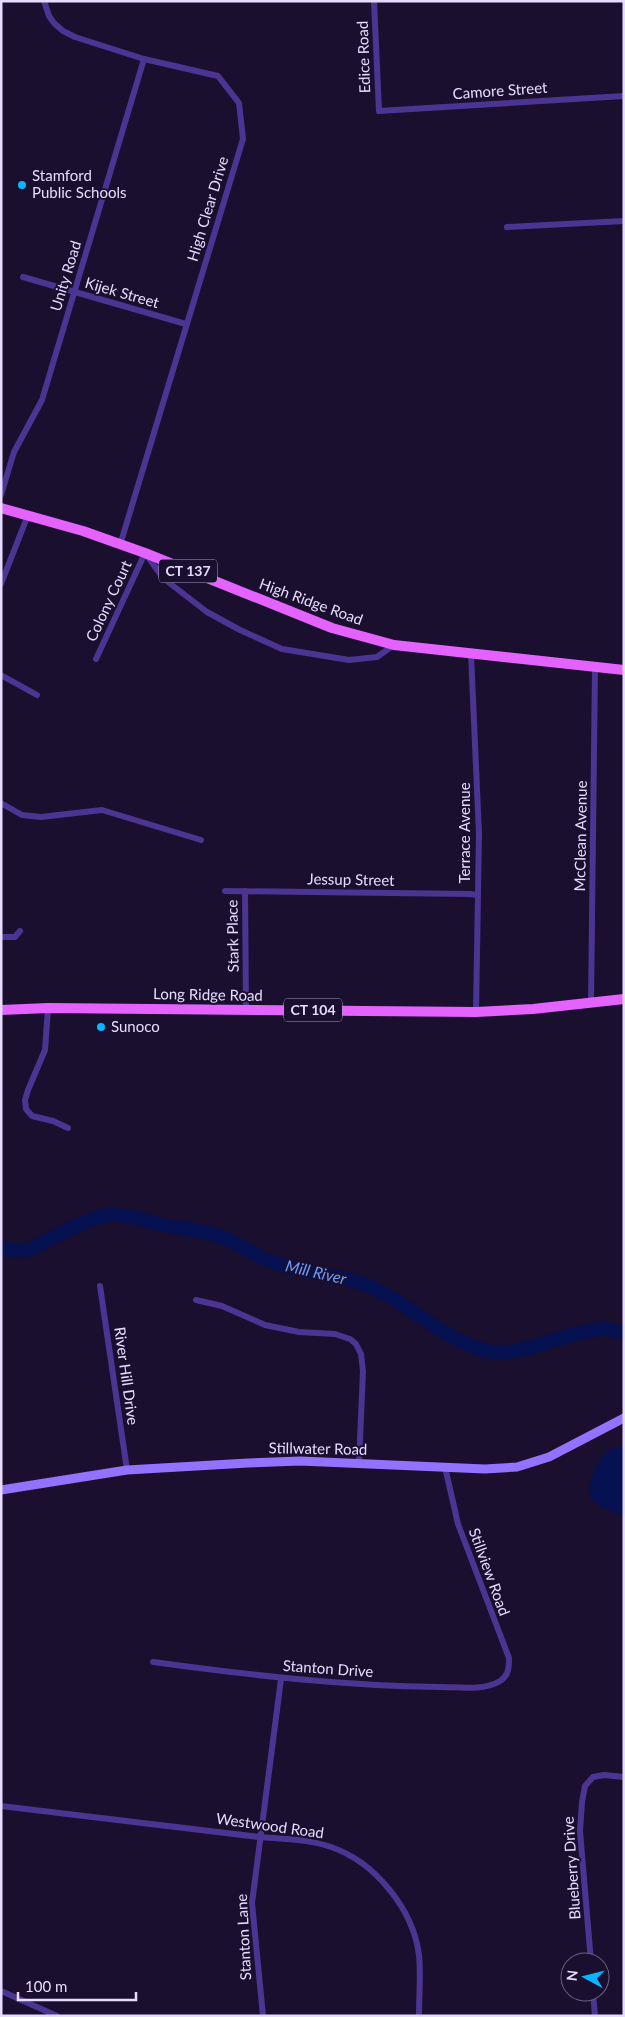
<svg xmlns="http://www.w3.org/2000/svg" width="625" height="2017" viewBox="0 0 625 2017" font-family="Lato,sans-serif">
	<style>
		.water { fill: #051151 }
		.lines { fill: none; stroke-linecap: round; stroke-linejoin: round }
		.river { stroke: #051151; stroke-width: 14 }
		.street { stroke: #4b3592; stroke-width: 6 }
		.secondary { stroke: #9273ff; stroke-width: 9 }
		.primary { stroke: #e463ff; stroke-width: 10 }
		.poi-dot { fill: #08b5ff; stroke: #1a0f2e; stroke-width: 2 }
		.labels { text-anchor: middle; stroke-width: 4; stroke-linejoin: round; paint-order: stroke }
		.shield { fill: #1a0f2e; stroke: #aa9ec0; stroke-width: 1 }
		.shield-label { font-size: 14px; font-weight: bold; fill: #e7dcff }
		.street-label { font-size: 15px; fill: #e7dcff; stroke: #1a0f2e }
		.poi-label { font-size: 15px; fill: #e7dcff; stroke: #1a0f2e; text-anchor: start }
		.water-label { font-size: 16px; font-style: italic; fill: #6a9cff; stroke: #1a0f2e }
	</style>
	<rect width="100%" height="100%" fill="#1a0f2e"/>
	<path class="water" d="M624 1446V1516C616 1514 597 1506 592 1500 588 1494 589 1487 591 1481 596 1462 603 1449 624 1446Z"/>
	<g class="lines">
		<path class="river" d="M1 1248C8 1250 17 1251 24 1251 32 1250 37 1245 44 1242 64 1233 96 1213 118 1215 133 1216 148 1222 163 1225 183 1229 203 1230 222 1237 239 1243 253 1255 269 1261 305 1275 344 1273 379 1291 415 1309 444 1339 483 1350 520 1361 566 1330 605 1329 611 1329 618 1332 624 1333"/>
		<g class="street">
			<polyline points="44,1 49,16 54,23 63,31 75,37 144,59 218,76 239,103 243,139 120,545"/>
			<polyline points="374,1 379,111 624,96"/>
			<polyline points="507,227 624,221"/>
			<polyline points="23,277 186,324"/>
			<polyline points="1,495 14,452 42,400 144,59"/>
			<polyline points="1,584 28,515"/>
			<polyline points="471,654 479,834 476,1012"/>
			<polyline points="96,659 145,553 163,578 207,612 240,630 282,649 349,660 377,657 394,645"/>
			<polyline points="1,675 37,695"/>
			<polyline points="1,803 22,815 41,817 102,810 201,840"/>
			<polyline points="225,891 470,894 478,895"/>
			<polyline points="245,891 246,1010"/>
			<polyline points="1,937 15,937 20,931"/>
			<polyline points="591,1003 595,668"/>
			<polyline points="48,1008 45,1050 28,1090 25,1100 26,1109 32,1116 53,1121 68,1128"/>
			<polyline points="100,1286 127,1470"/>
			<polyline points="196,1300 222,1306 265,1325 299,1332 335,1334 350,1339 356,1344 361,1354 363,1371 359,1463"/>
			<path d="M153 1662C249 1675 343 1686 440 1687 458 1687 484 1691 500 1681 509 1675 509 1667 509 1658L458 1524 445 1467"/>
			<path d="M1 1806 259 1837C283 1839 308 1839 331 1847 375 1862 413 1909 419 1955 421 1974 419 1996 419 2016"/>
			<polyline points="591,1962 580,1831 582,1802 585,1786 593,1777 604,1775 624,1777"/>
			<polyline points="1,1991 57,2016"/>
			<polyline points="593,1992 595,2016"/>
			<polyline points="263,2016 252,1903 281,1679"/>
		</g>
		<polyline class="secondary" points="1,1490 127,1470 248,1463 300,1461 485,1469 517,1467 549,1457 624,1418"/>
		<g class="primary">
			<polyline points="1,508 83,531 145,553 332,628 394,645 624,670"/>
			<polyline points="1,1010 48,1008 476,1012 533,1009 624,999"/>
		</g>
	</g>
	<g class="poi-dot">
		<circle cx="22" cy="185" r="5"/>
		<circle cx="101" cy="1027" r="5"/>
	</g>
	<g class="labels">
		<g class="shield">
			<rect x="159" y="559.5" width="58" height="23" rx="4"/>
			<rect x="284" y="998.5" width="58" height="23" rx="4"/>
		</g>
		<g class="shield-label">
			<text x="188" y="576">CT 137</text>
			<text x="313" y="1015">CT 104</text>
		</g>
		<g class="street-label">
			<text transform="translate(364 57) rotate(-92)" y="5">Edice Road</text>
			<text transform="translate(500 91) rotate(-4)" y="5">Camore Street</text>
			<text transform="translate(208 209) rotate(-73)" y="5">High Clear Drive</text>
			<text transform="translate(66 276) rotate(-73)" y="5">Unity Road</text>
			<text transform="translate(122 293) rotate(16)" y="5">Kijek Street</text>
			<text transform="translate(109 601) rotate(-65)" y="5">Colony Court</text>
			<text transform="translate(311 602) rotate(20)" y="5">High Ridge Road</text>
			<text transform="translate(465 833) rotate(-90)" y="5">Terrace Avenue</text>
			<text transform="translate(581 836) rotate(-89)" y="5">McClean Avenue</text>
			<text transform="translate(351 880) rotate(1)" y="5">Jessup Street</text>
			<text transform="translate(233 936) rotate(-91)" y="5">Stark Place</text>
			<text transform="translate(208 995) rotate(1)" y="5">Long Ridge Road</text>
			<text transform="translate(126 1376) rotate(82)" y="5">River Hill Drive</text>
			<text transform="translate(318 1449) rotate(1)" y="5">Stillwater Road</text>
			<text transform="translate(489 1572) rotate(70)" y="5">Stillview Road</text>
			<text transform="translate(328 1669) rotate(4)" y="5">Stanton Drive</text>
			<text transform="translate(270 1826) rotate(8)" y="5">Westwood Road</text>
			<text transform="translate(572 1868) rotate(-94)" y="5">Blueberry Drive</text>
			<text transform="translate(244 1937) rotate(-93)" y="5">Stanton Lane</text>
		</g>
		<g class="poi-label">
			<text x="32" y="181">Stamford<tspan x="32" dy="17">Public Schools</tspan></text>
			<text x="111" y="1032">Sunoco</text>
		</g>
		<g class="water-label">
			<text transform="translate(316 1272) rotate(13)" y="6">Mill River</text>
		</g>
	</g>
	<rect width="625" height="2017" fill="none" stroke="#e7dcff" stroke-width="5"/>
	<g transform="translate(585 1977) rotate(277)"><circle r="24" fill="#1a0f2e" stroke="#6c6182"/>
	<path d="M0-4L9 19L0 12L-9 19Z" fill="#08b5ff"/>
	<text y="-8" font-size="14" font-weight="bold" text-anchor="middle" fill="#e7dcff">N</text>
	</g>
	<path d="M18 1992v8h118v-8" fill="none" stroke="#e7dcff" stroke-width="2.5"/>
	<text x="25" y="1992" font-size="15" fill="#e7dcff" stroke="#1a0f2e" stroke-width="4" paint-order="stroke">100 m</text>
</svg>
